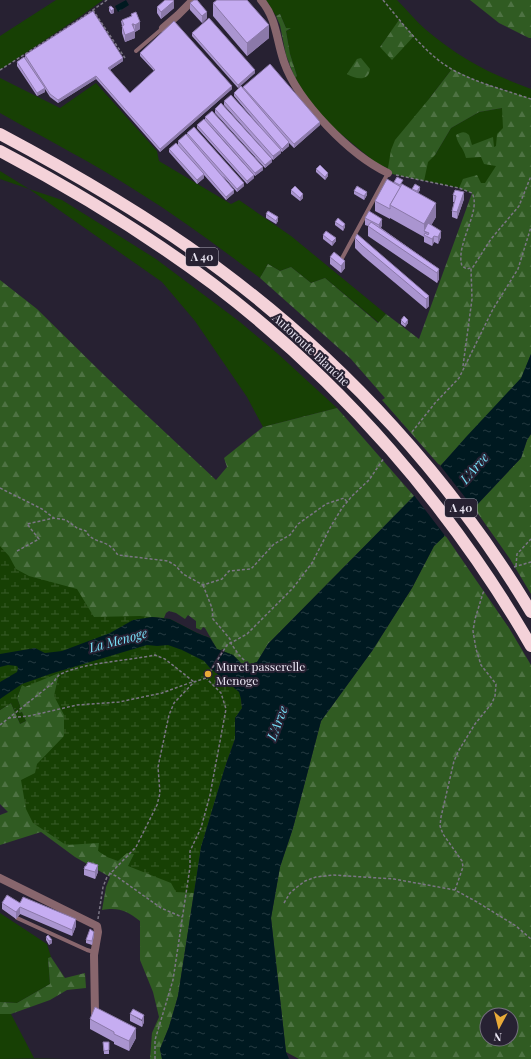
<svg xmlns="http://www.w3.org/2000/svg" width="531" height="1059" viewBox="0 0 531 1059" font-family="'Playfair Display',serif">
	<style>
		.grass { fill: #174004; fill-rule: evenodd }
		.forest { fill: url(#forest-firs); fill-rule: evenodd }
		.wetland { fill: url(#wetland-marsh) }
		.water { fill: url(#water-ripples) }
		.pier { fill: #272132 }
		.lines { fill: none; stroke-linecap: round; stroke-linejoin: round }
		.path { stroke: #7b7685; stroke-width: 1.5; stroke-dasharray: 3 2; stroke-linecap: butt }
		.service { stroke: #88666d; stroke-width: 4 }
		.minor { stroke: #88666d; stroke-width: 8 }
		.motorway { stroke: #f4d2d9; stroke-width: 12 }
		.wall { fill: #aa95d0 }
		.shaded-wall { fill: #8b79a9 }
		.building { fill: #c6adf2; stroke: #8b79a9 }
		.poi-dot { fill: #e9aa38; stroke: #272132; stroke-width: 1.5 }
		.labels { text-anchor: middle; stroke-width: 4; stroke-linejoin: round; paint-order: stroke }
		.shield { fill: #272132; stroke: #aeaab8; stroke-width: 1 }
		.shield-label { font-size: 11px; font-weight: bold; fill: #e8e4f1 }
		.street-label { font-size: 12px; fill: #e8e4f1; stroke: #272132 }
		.poi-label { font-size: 12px; fill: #e8e4f1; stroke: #272132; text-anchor: start }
		.water-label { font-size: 13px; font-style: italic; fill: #77e0f8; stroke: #272132 }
	</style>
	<defs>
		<pattern id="forest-firs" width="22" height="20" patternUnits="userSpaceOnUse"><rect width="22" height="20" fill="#305b22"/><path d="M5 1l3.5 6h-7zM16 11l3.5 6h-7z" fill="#4e7243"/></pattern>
		<pattern id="wetland-marsh" width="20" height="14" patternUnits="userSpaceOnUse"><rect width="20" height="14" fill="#174004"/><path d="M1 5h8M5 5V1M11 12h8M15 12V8" fill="none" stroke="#395b29"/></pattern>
		<pattern id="water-ripples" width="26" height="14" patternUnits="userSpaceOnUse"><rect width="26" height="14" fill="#001920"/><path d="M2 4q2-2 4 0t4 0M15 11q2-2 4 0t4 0" fill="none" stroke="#253a41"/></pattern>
	</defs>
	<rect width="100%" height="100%" fill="#272132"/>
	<g class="grass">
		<polygon points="56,0 103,0 81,16 0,70 0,36"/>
		<path d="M266 0H397C406 9 415 20 425 29 459 58 490 74 531 89V143L508 199 472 193 459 188 388 173 387 168 376 163 330 125 310 102 295 78 297 76 290 54 286 31 290 29 286 28 280 14 276 16ZM400 20 414 37 380 47ZM452 69 480 82 509 91 502 108 479 112 451 128 435 155 429 99Z"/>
		<path d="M0 78 60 108 96 83 157 151 159 161 231 204 239 200 291 236 386 314 379 323 325 278 311 283 291 267 280 271 268 264 260 278C220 248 180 218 138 192 93 163 46 139 0 113Z"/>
		<polygon points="0,171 29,189 62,200 156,259 240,322 277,353 337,408 263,427 247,397 195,321 162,282 29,189 0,179"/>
		<polygon points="20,706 21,709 19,713 22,712 26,721 20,724 14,710"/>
		<polygon points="0,913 47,944 51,957 48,958 50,984 17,1003 0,1002"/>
		<polygon points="0,1014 11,1014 34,1058 64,1058 0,1059"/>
	</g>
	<g class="forest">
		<polygon points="470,0 531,0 531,38 529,38 499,23"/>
		<polygon points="280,14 286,28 291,28 286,31 290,54 297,76 295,78 286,55 280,25 276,16"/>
		<polygon points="399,20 414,36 392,60 380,47"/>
		<path d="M361 58 370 69C369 82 355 79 347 74L357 59Z"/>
		<path d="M452 69 480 82 531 99V354L522 378 440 466 382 400 385 398 351 359 260 278 268 264 280 271 291 267 311 283 325 278 378 323 386 314 419 339 472 193 459 188 463 179 477 175 481 183H485L496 166 484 164 481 157 466 158C463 146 458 146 456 135 462 132 464 131 469 135L472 145 493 137 494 147 496 146 497 134 503 128 502 108 479 112 451 128 435 155 428 162 424 181 388 173V168L391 150 395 140 429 99Z"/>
		<polygon points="0,280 37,309 105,376 216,480 227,467 224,458 263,427 337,408 414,496 268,644 257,662 248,665 243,665 233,655 217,649 205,628 203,627 201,630 196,628 196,621 188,615 185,619 176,613 169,611 166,613 164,618 152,617 0,654"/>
		<polygon points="531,434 531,594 510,559 474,508 521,458 527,440"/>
		<path d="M445 535 509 628 531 665V1059H299L286 1052 271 918 280 867 293 828 321 721 372 651 412 588 434 546ZM487 1015H511V1039H487Z"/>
		<path d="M68 668 242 708 235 718 225 767 201 847 178 996 169 1027 160 1049 162 1059H150L152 1033 159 1017 153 992 140 960V921C127 911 119 907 102 910L106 887 110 877 75 857 41 832 0 845V815L8 812 0 804V710L11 703 20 724 26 721 22 712 19 713V711L21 709 17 698 22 684Z"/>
		<polygon points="51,957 65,978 85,973 86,988 67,990 50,1000 11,1014 0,1014 0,1002 17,1003 50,984 48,958"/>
	</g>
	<polygon class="wetland" points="0,546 9,556 16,569 29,576 77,589 94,617 140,616 170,619 197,633 210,638 217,649 233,655 243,665 248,665 257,662 241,699 242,708 235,718 235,739 225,767 201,847 194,893 176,892 171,883 128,866 134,854 127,853 118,861 107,857 98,851 99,843 66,845 33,823 26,809 21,780 35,773 37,764 64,736 64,715 54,696 59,673 25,687 22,685 17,698 20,706 14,710 11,703 0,710"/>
	<g class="water">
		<polygon points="126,0 129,5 118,12 115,6"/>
		<polygon points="531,354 531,434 527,440 521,458 474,508 434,546 412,588 372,651 321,721 293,828 280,867 271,918 286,1052 289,1059 162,1059 160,1049 169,1027 178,996 201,847 225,767 235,739 235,718 242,708 241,699 239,692 210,668 204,661 182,650 168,645 157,646 147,645 50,674 22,684 0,699 0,682 17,672 18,668 17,666 8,665 0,667 0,654 35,648 45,653 62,651 110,633 133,620 152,617 170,619 197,633 210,638 217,649 233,655 243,665 248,665 257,662 268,644 414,496 466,437 521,378"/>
	</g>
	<g class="pier">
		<polygon points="439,464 475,510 446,537 413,494"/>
		<polygon points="222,649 225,650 212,670 210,669"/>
	</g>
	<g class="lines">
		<g class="path">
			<path d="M383 0C404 25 425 54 453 70 477 83 505 90 531 99"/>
			<polyline points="93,10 125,58"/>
			<polyline points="0,70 80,19 107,0"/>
			<path d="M396 175 459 188 472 193C482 211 455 244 462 266L467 269 473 267 491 239 519 206 531 176"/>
			<polyline points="463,366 472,299 471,268"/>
			<polyline points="412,432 435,403 459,378 493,309 518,269 531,227"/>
			<path d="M0 488 42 509 54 518 66 520 77 528 86 531C91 542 103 540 111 547 114 549 116 553 118 555L168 561 176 566 183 574 203 585 222 579 229 571 251 569 274 544 290 535 298 524 326 504 344 498 347 502"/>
			<polyline points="17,551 39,539 27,524 54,518"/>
			<polyline points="516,566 517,554 531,539"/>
			<polyline points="514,567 531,562"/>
			<polyline points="203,585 212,608 213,619 225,633 230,639 230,642 239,655 244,660 246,665"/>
			<polyline points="8,718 29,716 77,705 119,702 162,693 192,682"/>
			<path d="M0 725 54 682C56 678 58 675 63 673 88 662 127 661 155 655L165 659 194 682"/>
			<polyline points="109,873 116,876 161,908 182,917"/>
			<polyline points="455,890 463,867 462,861 443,834 440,826 441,817 454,761 459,750 475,724 492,703 495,696 496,684 481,665 476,649 473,631 475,619 483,593 485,590"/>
			<polyline points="284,903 290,893 297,887 305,881 316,877 333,875 394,879 455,890 477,902 516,926 531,939"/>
			<polyline points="98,919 103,887 107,877 136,847 157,805 160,793 158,767 169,715 174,703 194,682 206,678 227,645 247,634 293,588 312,563 331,526 342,508 352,496 369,480 384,458"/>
			<polyline points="155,1059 155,1040 173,980 190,867 190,851 201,828 210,795 226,709 221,693 207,679"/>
		</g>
		<g class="service">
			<polyline points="136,51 163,28"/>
			<polyline points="340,262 388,173"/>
			<polyline points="17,918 87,950 94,952"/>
		</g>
		<g class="minor">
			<path d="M261 0C277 19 276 39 284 62 298 102 350 155 388 173"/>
			<polyline points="163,28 178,15 193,0"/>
			<polyline points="0,878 97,926 98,932 94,955 95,1014"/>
		</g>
		<g class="motorway">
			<path d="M0 134C77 175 153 219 223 272 346 364 452 480 531 612"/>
			<path d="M0 151C74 190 146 234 213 284 342 382 451 507 531 646"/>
		</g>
	</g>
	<g class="wall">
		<polygon points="190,3 207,18 202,23 190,10"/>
		<polygon points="213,3 269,38 247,56 213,16"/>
		<polygon points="109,7 114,13 111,14 109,11"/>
		<polygon points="157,7 174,8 161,19 157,13"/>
		<polygon points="131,14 140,29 135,32 135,31 135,38 125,42 122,33 122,26 121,21 131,16"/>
		<polygon points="192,33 255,73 238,88 192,36"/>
		<polygon points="140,53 232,89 160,152 96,79 58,103 50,97 45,89 45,92 37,96 17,66 17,62 25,58 25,55 123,61 110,70 130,93 154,71 140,56"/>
		<polygon points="243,87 320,125 294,148 289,143 289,146 282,152 281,151 281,153 273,160 224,105 224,101 260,127 234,96 234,93 243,89"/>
		<polygon points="215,109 272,162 265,168 215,113"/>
		<polygon points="205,117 263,170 255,176 208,123 254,178 247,184 197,128 197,125 205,121"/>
		<polygon points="187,133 244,186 237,192 223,176 234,193 226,200 204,175 204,178 197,184 169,152 169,149 178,145 178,141 187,135"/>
		<polygon points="316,169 328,176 325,180 316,172"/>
		<polygon points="394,182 403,184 403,185 412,190 412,189 420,190 418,193 436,217 431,225 441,237 438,244 434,242 432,246 424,242 424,237 390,218 390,219 375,211 375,201 394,183"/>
		<polygon points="291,190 303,198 300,201 291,194"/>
		<polygon points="354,191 367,195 364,200 354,194"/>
		<polygon points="453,195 464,199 457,219 452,217 452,211 454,202 453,202"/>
		<polygon points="266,214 278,221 276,224 266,218"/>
		<polygon points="365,218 382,225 381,228 439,269 439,279 437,283 368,236 368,226 365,225"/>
		<polygon points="335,222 345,227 343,231 335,225"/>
		<polygon points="323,235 336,241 332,246 323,239"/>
		<polygon points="355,238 429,296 429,306 426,309 363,256 355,248"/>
		<polygon points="330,257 345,268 341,273 330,264"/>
		<polygon points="401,320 408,323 405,327 401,324"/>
		<polygon points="86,866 98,872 95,879 84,875 84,869"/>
		<polygon points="2,903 20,903 76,926 72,936 20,914 16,919 2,909"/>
		<polygon points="94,935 92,945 86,943 86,940"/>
		<polygon points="46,937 52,943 49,945 46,940"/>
		<polygon points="130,1014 144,1022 142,1027 130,1021"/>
		<polygon points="90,1019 136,1038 129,1051 114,1044 114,1042 90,1029"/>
		<polygon points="103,1042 109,1042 109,1054 104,1054"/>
	</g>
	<g class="shaded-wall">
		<polygon points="174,1 174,8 161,19 161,12"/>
		<polygon points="114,9 114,13 111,14 111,11"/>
		<polygon points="207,12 207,18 202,23 202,16"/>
		<polygon points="140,22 140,29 135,32 135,25"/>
		<polygon points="132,24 134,24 134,30"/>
		<polygon points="269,25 269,38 247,56 247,43"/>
		<polygon points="135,31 135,38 125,42 125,35"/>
		<polygon points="123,58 123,61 108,71 108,68"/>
		<polygon points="255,70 255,73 238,88 238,85"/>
		<polygon points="96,76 96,79 58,103 58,100"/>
		<polygon points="232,86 232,89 160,152 160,149"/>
		<polygon points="45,88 45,92 37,96 37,93"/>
		<polygon points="320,122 320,125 294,148 294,144"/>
		<polygon points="289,142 289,146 282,152 282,149"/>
		<polygon points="281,150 281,153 273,160 273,156"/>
		<polygon points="272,159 272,162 265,168 265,165"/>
		<polygon points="263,167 263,170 255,176 255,173"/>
		<polygon points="328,173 328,176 325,180 325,177"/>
		<polygon points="204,174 204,178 197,184 197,180"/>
		<polygon points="254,175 254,178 247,184 247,181"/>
		<polygon points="244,183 244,186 237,192 237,189"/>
		<polygon points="420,187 420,190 417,195 417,191"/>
		<polygon points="234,190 234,193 226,200 226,197"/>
		<polygon points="367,192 367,195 364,200 364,196"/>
		<polygon points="464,192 464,199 457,219 457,212"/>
		<polygon points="303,194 303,198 300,201 300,198"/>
		<polygon points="436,203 436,217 427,233 424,232 424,224"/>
		<polygon points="278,217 278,221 276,224 276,221"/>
		<polygon points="382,219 382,225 379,231 379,225"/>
		<polygon points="345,224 345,227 343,231 343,227"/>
		<polygon points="441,231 441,237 438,244 438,237"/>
		<polygon points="434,236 434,242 432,246 432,239"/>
		<polygon points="336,238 336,241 332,246 332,242"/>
		<polygon points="345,261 345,268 341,273 341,266"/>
		<polygon points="439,269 439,279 437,283 437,273"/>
		<polygon points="429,296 429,306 426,309 426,299"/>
		<polygon points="408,320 408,323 405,327 405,324"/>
		<polygon points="98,865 98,872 95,879 95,872"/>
		<polygon points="20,907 20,914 16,919 16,912"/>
		<polygon points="76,919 76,926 72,936 72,930"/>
		<polygon points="94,932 94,935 92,945 92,941"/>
		<polygon points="52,940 52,943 49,945 49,941"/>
		<polygon points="144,1015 144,1022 142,1027 142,1020"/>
		<polygon points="136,1028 136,1038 129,1051 129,1041"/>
	</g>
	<g class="building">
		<polygon points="165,0 173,0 174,1 161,12 157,7"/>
		<polygon points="194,0 197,0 207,12 202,16 190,3"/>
		<polygon points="217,0 247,0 269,25 247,43 213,3"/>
		<polygon points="111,6 114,9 111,11 109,7"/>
		<polygon points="93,11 123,58 108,68 130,93 155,70 140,53 174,21 232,86 160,149 96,76 58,100 50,94 25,55"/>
		<polygon points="136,12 140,22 135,25 134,24 132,24 135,31 125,35 122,26 124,25 122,20 132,16 131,14"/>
		<polygon points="209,18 255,70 238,85 192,33"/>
		<polygon points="24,57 45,88 37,93 17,62"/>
		<polygon points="270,64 320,122 294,144 243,87"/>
		<polygon points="241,86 289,142 282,149 234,93"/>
		<polygon points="231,95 281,150 273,156 224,101"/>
		<polygon points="221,103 272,159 265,165 215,109"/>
		<polygon points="212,111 263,167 255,173 205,117"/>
		<polygon points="204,119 254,175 247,181 197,125"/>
		<polygon points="194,127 244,183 237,189 187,133"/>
		<polygon points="186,134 234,190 226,197 178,141"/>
		<polygon points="176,143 204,174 197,180 169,149"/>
		<polygon points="320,165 328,173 325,177 316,169"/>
		<polygon points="397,177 403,180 400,185 394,182"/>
		<polygon points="387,179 401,187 390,205 390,209 375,201"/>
		<polygon points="402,184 436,203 424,224 390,205"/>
		<polygon points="415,184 420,187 417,191 412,189"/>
		<polygon points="295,186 303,194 300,198 291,190"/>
		<polygon points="357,186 367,192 364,196 354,191"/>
		<polygon points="455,190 464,192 457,212 452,211 456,196 453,195"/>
		<polygon points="268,211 278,217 276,221 266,214"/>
		<polygon points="369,211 382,219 379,225 365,218"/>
		<polygon points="338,218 345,224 343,227 335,222"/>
		<polygon points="371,222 439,269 437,273 368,226"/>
		<polygon points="428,223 441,231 438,237 434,236 432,239 424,235 425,233 428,235 429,233 424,231"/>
		<polygon points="326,231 336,238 332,242 323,235"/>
		<polygon points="357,234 429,296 426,299 363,246 355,238"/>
		<polygon points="334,252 345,261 341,266 330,257"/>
		<polygon points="404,316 408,320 405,324 401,320"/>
		<polygon points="88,862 98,865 95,872 84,869 85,866 86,866"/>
		<polygon points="7,895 20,903 23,897 76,919 72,930 20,907 16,912 2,903"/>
		<polygon points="90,929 94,932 92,941 86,940"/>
		<polygon points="48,935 52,940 49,941 46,937"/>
		<polygon points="95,1007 136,1028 129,1041 114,1034 114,1032 90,1019"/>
		<polygon points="133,1009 144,1015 142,1020 130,1014"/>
		<polygon points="103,1042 109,1042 109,1050 104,1051"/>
	</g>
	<circle class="poi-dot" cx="208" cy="674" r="4"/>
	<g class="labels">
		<g class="shield">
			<rect x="186" y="248" width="32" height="18" rx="3"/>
			<rect x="445" y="499" width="32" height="18" rx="3"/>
		</g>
		<g class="shield-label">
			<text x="202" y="261">A 40</text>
			<text x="461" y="512">A 40</text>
		</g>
		<g class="street-label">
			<text transform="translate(311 350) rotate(43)" y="4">Autoroute Blanche</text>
		</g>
		<g class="poi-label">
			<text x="216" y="671">Muret passerelle<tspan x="216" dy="14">Menoge</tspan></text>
		</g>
		<g class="water-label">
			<text transform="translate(474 468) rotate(-49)" y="5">L'Arve</text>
			<text transform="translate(118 640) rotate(-15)" y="5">La Menoge</text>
			<text transform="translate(277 723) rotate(-69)" y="5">L'Arve</text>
		</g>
	</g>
	<g transform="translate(499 1027) rotate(187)"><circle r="19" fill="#272132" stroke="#746f7e"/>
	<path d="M0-3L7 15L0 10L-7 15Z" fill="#e9aa38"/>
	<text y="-6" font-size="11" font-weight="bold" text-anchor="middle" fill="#e8e4f1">N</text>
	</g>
</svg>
